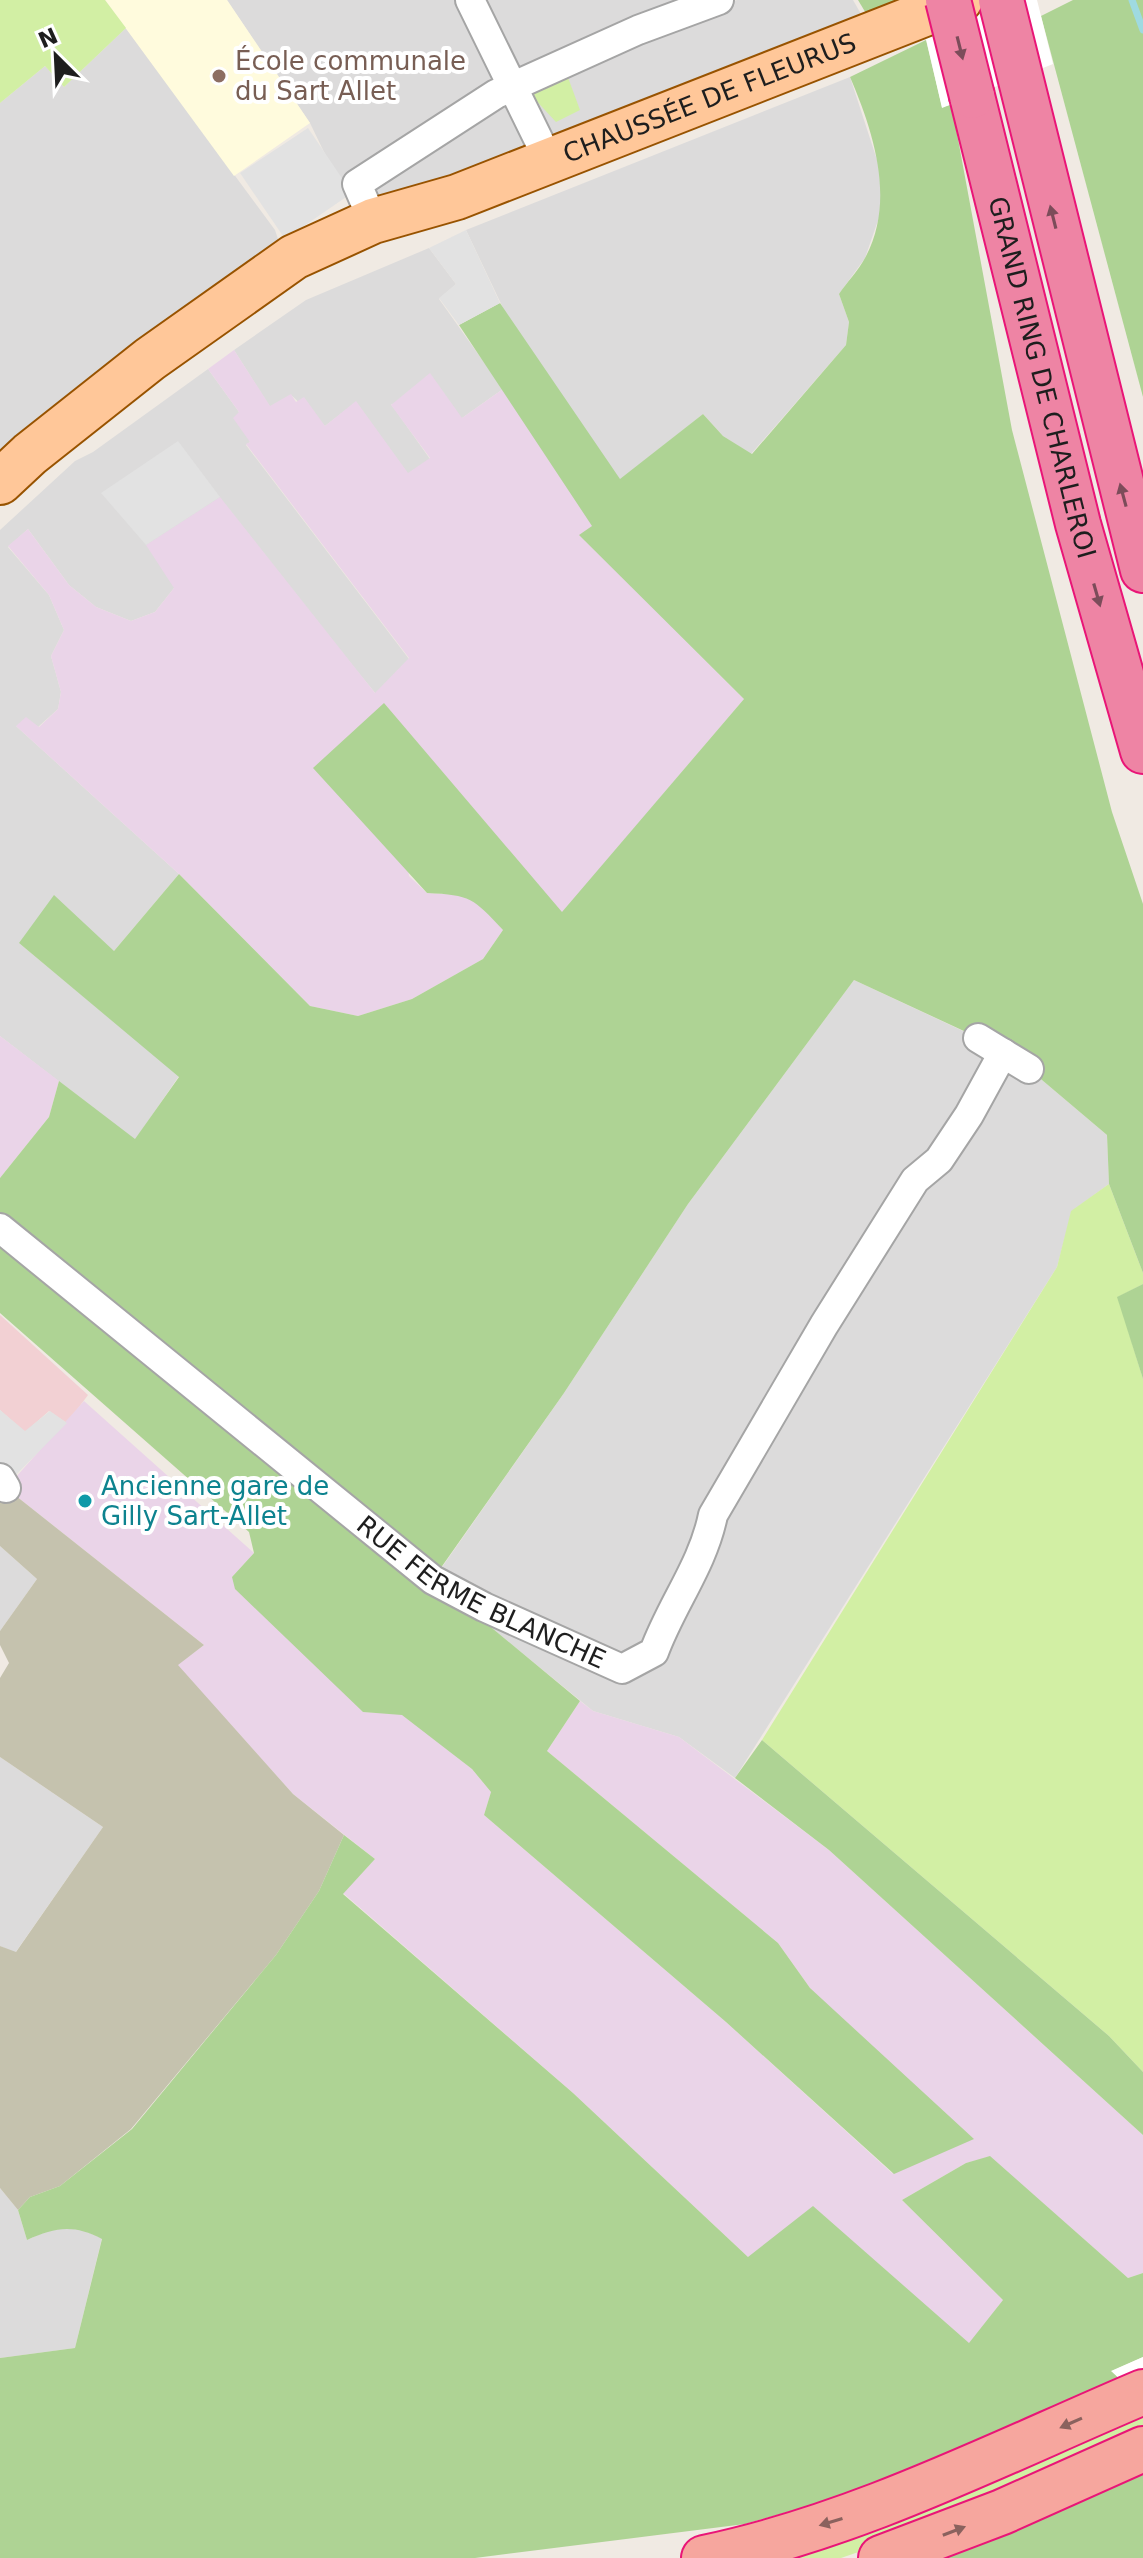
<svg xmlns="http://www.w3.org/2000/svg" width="1143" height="2558" viewBox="0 0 1143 2558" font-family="'DejaVu Sans',sans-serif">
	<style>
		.residential { fill: #dcdbdb }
		.commercial { fill: #f2d0d3 }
		.industrial { fill: #ead4e8 }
		.education { fill: #fffbdd }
		.construction { fill: #c5c2ae }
		.grass { fill: #d2efa4 }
		.forest { fill: #aed394 }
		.parking { fill: #e2e2e2 }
		.pier { fill: #fff }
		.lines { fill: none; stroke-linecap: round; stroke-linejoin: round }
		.stream { stroke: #9fdae1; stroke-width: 7 }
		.minor-casing { stroke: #a5a5a5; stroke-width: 32 }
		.primary-casing { stroke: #985300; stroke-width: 48 }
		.trunk-casing { stroke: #e91577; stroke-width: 48 }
		.motorway-casing { stroke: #e91577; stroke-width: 48 }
		.minor { stroke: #fff; stroke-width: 28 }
		.primary { stroke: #ffc799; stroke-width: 44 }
		.trunk { stroke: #f6a69e; stroke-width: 44 }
		.motorway { stroke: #ee84a4; stroke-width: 44 }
		.motorway-bridge-casing { stroke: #e91577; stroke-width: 48; stroke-linecap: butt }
		.motorway-bridge { stroke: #ee84a4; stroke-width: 44 }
		.oneway { fill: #7c4c5a }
		.oneway2 { fill: #8a625e }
		.education-dot { fill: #8d6e63; stroke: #fff; stroke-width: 3 }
		.culture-dot { fill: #0f9aa8; stroke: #fff; stroke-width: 3 }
		.labels { text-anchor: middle; stroke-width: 8; stroke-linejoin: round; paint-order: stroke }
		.education-label { font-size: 26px; fill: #785e54; stroke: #fff; text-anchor: start }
		.street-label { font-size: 26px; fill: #1e1e1e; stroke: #fff }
		.culture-label { font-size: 26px; fill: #0d838f; stroke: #fff; text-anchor: start }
	</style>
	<rect width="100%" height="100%" fill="#f0eae3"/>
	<g class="residential">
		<polygon points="227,0 460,0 503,82 375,164 338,181 310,123"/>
		<polygon points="481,0 712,0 522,78"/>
		<polygon points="737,0 853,0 865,21 383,214 373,182 574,58"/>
		<polygon points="126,28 275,230 284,257 0,471 0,103 45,66 64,87"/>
		<polygon points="850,77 878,163 883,206 865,258 839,294 849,322 846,345 751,454 723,436 703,414 620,480 504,310 466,230"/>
		<polygon points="429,248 456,284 439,299 503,389 462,418 391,404 430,459 408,474 356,402 325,426 291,395 270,407 234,350 306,300"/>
		<polygon points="208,369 239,412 250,442 246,445 409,659 376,694 329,637 174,588 155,612 131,621 96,607 69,585 28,529 8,547 49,595 64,630 51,656 61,692 58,709 38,727 16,726 179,874 114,951 19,943 179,1076 135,1140 0,1036 0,530 75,461 93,452"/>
		<polygon points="854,980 978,1038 1029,1069 1107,1135 1109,1184 1072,1211 1057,1267 735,1778 679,1737 593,1711 433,1580 564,1393 688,1204"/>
		<polygon points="0,1546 37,1579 0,1631"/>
		<polygon points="0,1757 103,1827 15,1953 0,1946"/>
		<polygon points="0,2188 18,2210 27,2240 56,2227 82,2230 102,2238 75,2348 0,2358"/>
	</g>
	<polygon class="commercial" points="0,1315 88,1395 67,1423 49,1411 25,1432 0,1410"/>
	<g class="industrial">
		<polygon points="234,350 270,406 291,394 296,402 304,397 325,426 356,401 408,473 430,458 391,405 430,373 462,418 503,389 593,526 580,535 744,699 562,913 384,704 409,876 427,893 463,895 483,906 503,930 483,959 412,999 358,1016 310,1006 179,874 16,726 26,717 39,727 58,709 61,692 51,656 64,630 49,595 8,546 28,529 69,585 96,607 131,621 155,612 174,588 146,545 220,497 375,693 409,658 246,444 250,442 233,418 239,412 208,369"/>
		<polygon points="0,1036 59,1081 49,1117 0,1178"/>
		<polygon points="84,1401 254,1553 232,1577 363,1712 402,1714 472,1769 491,1792 484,1815 726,2022 893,2174 810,1988 778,1943 547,1751 580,1701 593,1711 679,1737 829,1850 1143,2135 1143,2273 1128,2278 990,2157 966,2163 902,2200 1003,2300 969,2344 813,2207 749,2258 573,2093 343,1893 375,1859 293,1794 177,1665 204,1645 6,1488"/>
	</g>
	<polygon class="education" points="105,0 227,0 310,123 234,176"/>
	<polygon class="construction" points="6,1488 204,1645 178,1665 293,1794 344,1835 319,1891 276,1955 131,2129 60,2186 30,2197 18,2210 0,2188 0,1946 16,1952 103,1827 0,1757 0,1678 9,1663 0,1645 0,1631 37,1579 0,1546 0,1491"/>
	<g class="grass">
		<polygon points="0,0 105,0 126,28 64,87 45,66 0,103"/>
		<polygon points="566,72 580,110 556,122 530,94 538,84"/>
		<polygon points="1109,1184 1143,1273 1143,1284 1118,1297 1143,1379 1143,2072 1109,2036 762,1740 1057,1267 1071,1211"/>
		<polygon points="1143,2413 1143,2438 873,2547 841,2558 765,2558"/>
	</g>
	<g class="forest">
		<polygon points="858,0 917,0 873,25"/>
		<polygon points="1073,0 1143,0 1143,397 1041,16"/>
		<path d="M926 40 942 107 950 105 955 123 1012 430 1112 812 1143 904V1273L1109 1184 1107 1135 1029 1069 979 1038 854 980 688 1204 564 1393 433 1579 580 1701 547 1751 778 1943 810 1988 974 2139 894 2174 726 2022 484 1815 491 1792 472 1769 402 1715 363 1712 235 1589 232 1577 254 1553 249 1532 0 1313V1178L49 1117 59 1081 135 1139 179 1077 19 943 54 895 114 951 179 874 310 1006 358 1016 412 999 483 959 503 930C473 898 471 895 427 893L313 768 384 703 562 912 744 699 579 535 592 526 459 325 500 303 620 479 703 414 723 436 752 454 846 345 849 322 839 294C847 282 858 271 865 258 896 201 874 133 850 77Z"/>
		<polygon points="1143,1284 1143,1379 1117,1297"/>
		<polygon points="762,1740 1109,2036 1143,2072 1143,2135 829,1850 735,1778"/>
		<path d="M344 1835 375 1859 343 1894 573 2093 748 2257 813 2206 969 2343 1003 2300 902 2200 966 2163 990 2156 1128 2278 1143 2273V2357L1112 2371 1122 2382 899 2480 745 2524 475 2558H0V2358L75 2348 102 2239C74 2224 55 2227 27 2240L18 2210 30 2197 60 2186 132 2129 276 1955 319 1891Z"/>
		<polygon points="1143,2464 1143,2558 929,2558"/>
	</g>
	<g class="parking">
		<polygon points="308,128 352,193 285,239 240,173"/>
		<polygon points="466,230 500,303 459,325 439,298 456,284 429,248"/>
		<polygon points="178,441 220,497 146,545 101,493"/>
		<polygon points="0,1410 25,1431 50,1411 67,1423 0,1491"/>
	</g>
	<g class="pier">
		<polygon points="917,0 1037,0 1053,64 942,108"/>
		<polygon points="1143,2357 1143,2400 1111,2371"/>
	</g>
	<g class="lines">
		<polyline class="stream" points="1132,0 1143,30"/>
		<g class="minor-casing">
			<g id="minor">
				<polyline points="470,0 549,161"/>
				<polyline points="373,221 357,184 496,94 638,30 719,0"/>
				<polyline points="978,1038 1029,1069"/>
				<path id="s1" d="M0 1228 433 1580 484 1607 622 1669 654 1652C671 1605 703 1565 713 1515L824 1325 915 1180 939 1160 969 1115 1003 1053"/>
				<polyline points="0,1478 6,1488"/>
			</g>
		</g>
		<g class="primary-casing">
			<g id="primary">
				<path id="s2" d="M0 482 30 454 150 359 294 257 373 221 457 197 960 0"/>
			</g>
		</g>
		<g class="trunk-casing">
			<g id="trunk">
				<path d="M704 2558C858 2526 999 2453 1143 2392"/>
				<polyline points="881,2558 1002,2512 1143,2449"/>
			</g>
		</g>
		<g class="motorway-casing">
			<g id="motorway">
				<polyline points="1001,0 1143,570"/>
				<path id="s3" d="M972 96 1078 524 1143 751"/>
			</g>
		</g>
		<use href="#minor" class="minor"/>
		<use href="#primary" class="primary"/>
		<use href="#trunk" class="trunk"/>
		<use href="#motorway" class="motorway"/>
		<g class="motorway-bridge-casing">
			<polyline id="motorway-bridge" points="948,0 972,96"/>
		</g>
		<use href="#motorway-bridge" class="motorway-bridge"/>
	</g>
	<defs><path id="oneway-solid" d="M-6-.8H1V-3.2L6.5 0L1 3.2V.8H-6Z" transform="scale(2)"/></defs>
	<g class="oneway">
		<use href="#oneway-solid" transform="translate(960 48) rotate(76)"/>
		<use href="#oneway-solid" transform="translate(1053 217) rotate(-104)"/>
		<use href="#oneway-solid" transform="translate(1123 495) rotate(-105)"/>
		<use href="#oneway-solid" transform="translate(1097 595) rotate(74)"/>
	</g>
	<g class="oneway2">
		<use href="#oneway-solid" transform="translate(1071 2423) rotate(156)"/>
		<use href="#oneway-solid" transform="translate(831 2522) rotate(163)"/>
		<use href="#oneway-solid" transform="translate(954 2531) rotate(-21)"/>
	</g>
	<circle class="education-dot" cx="219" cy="76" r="8"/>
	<circle class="culture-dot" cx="85" cy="1501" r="8"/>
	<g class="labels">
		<g class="education-label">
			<text x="235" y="70">École communale<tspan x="235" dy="30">du Sart Allet</tspan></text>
		</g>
		<g class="street-label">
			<text dy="9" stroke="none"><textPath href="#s2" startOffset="816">CHAUSSÉE DE FLEURUS</textPath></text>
			<text dy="9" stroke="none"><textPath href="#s3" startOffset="290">GRAND RING DE CHARLEROI</textPath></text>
			<text dy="9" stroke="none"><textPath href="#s1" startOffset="606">RUE FERME BLANCHE</textPath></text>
		</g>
		<g class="culture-label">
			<text x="101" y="1495">Ancienne gare de<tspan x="101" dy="30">Gilly Sart-Allet</tspan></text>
		</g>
	</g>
	<g transform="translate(56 56) rotate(336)" stroke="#ffffff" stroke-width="6" paint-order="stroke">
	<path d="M0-6L14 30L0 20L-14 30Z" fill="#1e1e1e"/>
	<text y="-12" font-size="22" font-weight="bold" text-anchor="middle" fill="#1e1e1e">N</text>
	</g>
</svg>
